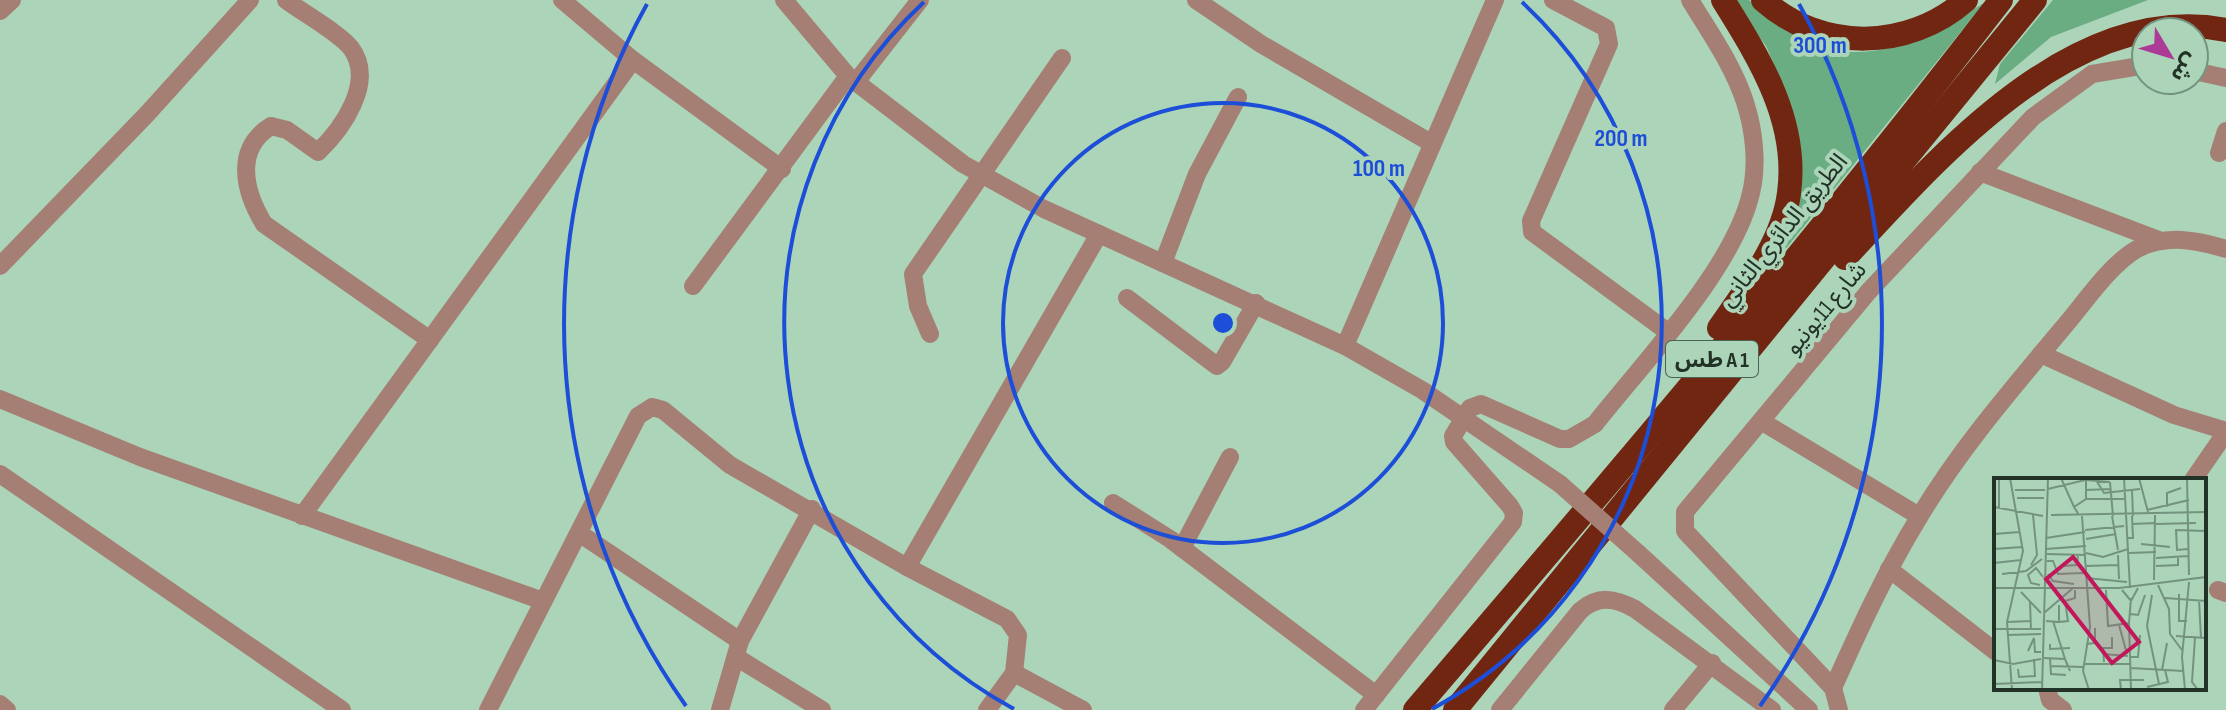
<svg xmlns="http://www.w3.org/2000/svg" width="2226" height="710" viewBox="0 0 2226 710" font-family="'Sofia Sans Condensed','Noto Sans Arabic',sans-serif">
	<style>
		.green { fill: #6aad83 }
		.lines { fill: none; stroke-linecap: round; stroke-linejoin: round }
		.minor { stroke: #a57f74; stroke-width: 18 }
		.highway { stroke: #712612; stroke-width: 24 }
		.minor-bridge { stroke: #a57f74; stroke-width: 18 }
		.ring { fill: none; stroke: #1d4ed8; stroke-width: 4 }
		.labels { text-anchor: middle; stroke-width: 8; stroke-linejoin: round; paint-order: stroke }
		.shield { fill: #abd4b9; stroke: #4b6353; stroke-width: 2 }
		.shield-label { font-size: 22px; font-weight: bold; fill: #223227 }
		.street-label { font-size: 24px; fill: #223227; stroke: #abd4b9 }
		.inset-road { fill: none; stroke: #74937f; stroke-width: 2 }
		.view { fill: #c2185b; fill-opacity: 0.15; stroke: #c2185b; stroke-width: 4 }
		.inset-edge { fill: none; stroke: #223227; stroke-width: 4 }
		.centre { fill: #1d4ed8; stroke: #abd4b9; stroke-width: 4 }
		.ring-label { font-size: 24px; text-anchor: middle; font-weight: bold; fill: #1d4ed8; stroke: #abd4b9; stroke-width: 8; stroke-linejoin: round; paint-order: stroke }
	</style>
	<rect width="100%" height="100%" fill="#abd4b9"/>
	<g class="green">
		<path d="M1732 0H1749C1834 80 1895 57 1984 3L1767 272 1792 215 1785 90 1766 46Z"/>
		<polygon points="2053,0 2148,0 2051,37 1995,84 2000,64"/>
	</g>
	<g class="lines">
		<g class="minor">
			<path d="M286 0C303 13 338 32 351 48 376 82 342 129 318 152L287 130 271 126C234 149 244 191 264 224L430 340"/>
			<polyline points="562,0 633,60 782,169"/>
			<polyline points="784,0 848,76 963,164 1044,209 1345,346 1422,390 1560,484"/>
			<polyline points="1196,0 1261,44 1431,143"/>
			<polyline points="1553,0 1606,28 1609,44 1531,221 1532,232 1668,332"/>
			<polyline points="0,11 12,0"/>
			<polyline points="2194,71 2226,78"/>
			<polyline points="856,82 920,0"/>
			<polyline points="2219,153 2226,131"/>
			<polyline points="1980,172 2161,241"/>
			<polyline points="1163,263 1197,174 1238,97"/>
			<polyline points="0,266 147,114 250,0"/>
			<polyline points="693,286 848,76"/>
			<polyline points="1127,298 1217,366 1222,362 1256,303"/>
			<polyline points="930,334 918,306 913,274 1062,58"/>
			<polyline points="1345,346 1495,0"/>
			<polyline points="2041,354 2174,415 2226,431"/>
			<polyline points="0,399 140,457 543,601"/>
			<polyline points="1761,421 1919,516"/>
			<polyline points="0,474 342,710"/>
			<polyline points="2193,480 2226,432"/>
			<polyline points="1113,503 1170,539 1376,695"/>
			<polyline points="302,516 633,60"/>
			<polyline points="579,533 740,641"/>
			<polyline points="1182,548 1230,457"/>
			<polyline points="1639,554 1809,710"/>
			<polyline points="907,567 1099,234"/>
			<polyline points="1889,569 1996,652"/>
			<polyline points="2218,590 2226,593"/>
			<polyline points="736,657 822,710"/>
			<polyline points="1014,673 1083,710"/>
			<path d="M1833 688C1859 630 1885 573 1918 519 1959 450 2011 390 2062 329 2084 304 2108 266 2137 249 2166 234 2197 240 2226 249"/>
			<polyline points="2047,688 2050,700 2063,710"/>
			<polyline points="0,704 7,710"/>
			<polyline points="488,710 638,416 652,407 663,410 730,465 907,567 1007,619 1018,635 1014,673 987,710"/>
			<polyline points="720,710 740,641 812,509"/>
			<path d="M1364 710 1513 522 1514 513 1510 506 1454 442 1453 436 1470 408 1481 404 1560 439H1569L1595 424C1643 363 1734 268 1751 193 1758 164 1754 130 1745 102 1733 65 1710 33 1690 0"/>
			<path d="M1500 710 1580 611C1598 595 1615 598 1635 609L1772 710"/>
			<polyline points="1673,710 1712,663"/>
			<polyline points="1839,710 1833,688 1685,531 1685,512 1869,291 2033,117 2092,74 2146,65"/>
		</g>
		<g class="highway">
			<path d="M1763 0C1821 52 1908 51 1966 0"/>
			<path d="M1845 258C1937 159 2073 0 2226 30"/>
			<path d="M1719 328C1746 289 1783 242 1789 193 1799 121 1759 58 1723 0"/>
			<path d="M1415 710C1615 477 1814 243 2001 0"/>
			<polyline points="1455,710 2035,0"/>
		</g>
		<polyline class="minor-bridge" points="1560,484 1639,554"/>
	</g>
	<g class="ring">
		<circle cx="1223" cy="323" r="220"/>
		<path d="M1014 709A439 439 0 0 1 924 2M1522 2A439 439 0 0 1 1432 709"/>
		<path d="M686 706A659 659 0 0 1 647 4M1799 4A659 659 0 0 1 1760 706"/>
	</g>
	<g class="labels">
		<rect class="shield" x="1666" y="341" width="92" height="36" rx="6"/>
		<g class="shield-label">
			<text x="1712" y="367">طس A 1</text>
		</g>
		<g class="street-label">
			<text transform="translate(1783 230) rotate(-51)" y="8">الطريق الدائري الثاني</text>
			<text transform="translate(1825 308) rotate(-50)" y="8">شارع 11يونيو</text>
		</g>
	</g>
	<g transform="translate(1994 478)">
		<rect width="212" height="212" fill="#abd4b9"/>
		<path class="inset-road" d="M16 0 29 73 13 144 18 212M67 0 80 29M130 0 136 110M145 0 154 34M193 0 195 97M102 2 110 15 146 11M116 4 119 38M54 11 91 2 116 4M21 12H51M92 12 117 11M138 12 139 38M23 20H50M92 21H130M0 29 49 38M173 29V15L187 10M5 30V0M153 32 195 22M57 37 212 34M85 37 80 29 92 21V0M88 38 96 149 89 193 95 212M118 38 124 72M138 46 162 45M162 46 202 45M91 52 130 48M0 56 26 54M52 60 91 54M134 60H139L138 38M92 61 122 56M147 66 176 69M0 71 28 69M52 71 92 68M194 71 183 72 182 52 212 53M92 75 109 79 134 71M135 75 162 74M53 76 92 77M124 77 125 101M162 80 194 78M53 83H59L64 96 90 95M0 85 27 82M37 87 43 77 39 37M68 88 83 87 84 77M92 88 124 87M162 88 184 87V79M8 96 32 93 48 81M54 96 59 103 80 106M92 100 133 104M160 102 161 37M46 107 37 105 34 97 42 90 49 99M164 107 175 131 176 156 188 172M0 110H125L212 99M112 112 114 148 135 145 137 120M128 112 137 123 144 110M27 114 47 135M185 116V143H193M158 117 153 148 165 206M171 120 212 123M205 122 207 160M36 124 37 151M50 135 79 110M136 136 144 137 151 117M52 143 65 144V127M59 143 71 181M13 144 37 143M65 144 74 143 71 123 81 120V112M135 145 137 212M125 147 133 176M0 151H47M14 157 47 156M182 158 212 160M201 160 198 204 204 212M56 166V171L76 170M92 166 101 165V150M34 173 40 160 41 174H47M109 176 134 178M136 179H144L146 157M50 180 71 181 76 193M56 180 57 196 72 197M0 182 19 186 47 181M110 184 109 170H118V159M90 186H137M56 188 89 189M137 190 189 193M24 191 25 199 41 198 40 181M168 192 173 165M0 206 48 204M153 209 174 204 171 192M18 211 44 212M48 212 54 0M127 212 126 202H150M191 212 188 179 195 104"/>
		<path class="view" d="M79 79 145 164 118 185 52 101Z"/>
		<rect width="212" height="212" class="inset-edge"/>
	</g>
	<circle cx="1223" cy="323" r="12" class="centre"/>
	<g class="ring-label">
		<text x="1820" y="53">300 m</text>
		<text x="1621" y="146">200 m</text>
		<text x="1379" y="176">100 m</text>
	</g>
	<g transform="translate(2170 56) rotate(128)"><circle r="38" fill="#abd4b9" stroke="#74937f" stroke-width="2"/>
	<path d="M0-6L14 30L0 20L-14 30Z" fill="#ac3b97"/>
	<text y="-12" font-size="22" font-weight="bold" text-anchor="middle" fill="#223227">ش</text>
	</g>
</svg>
